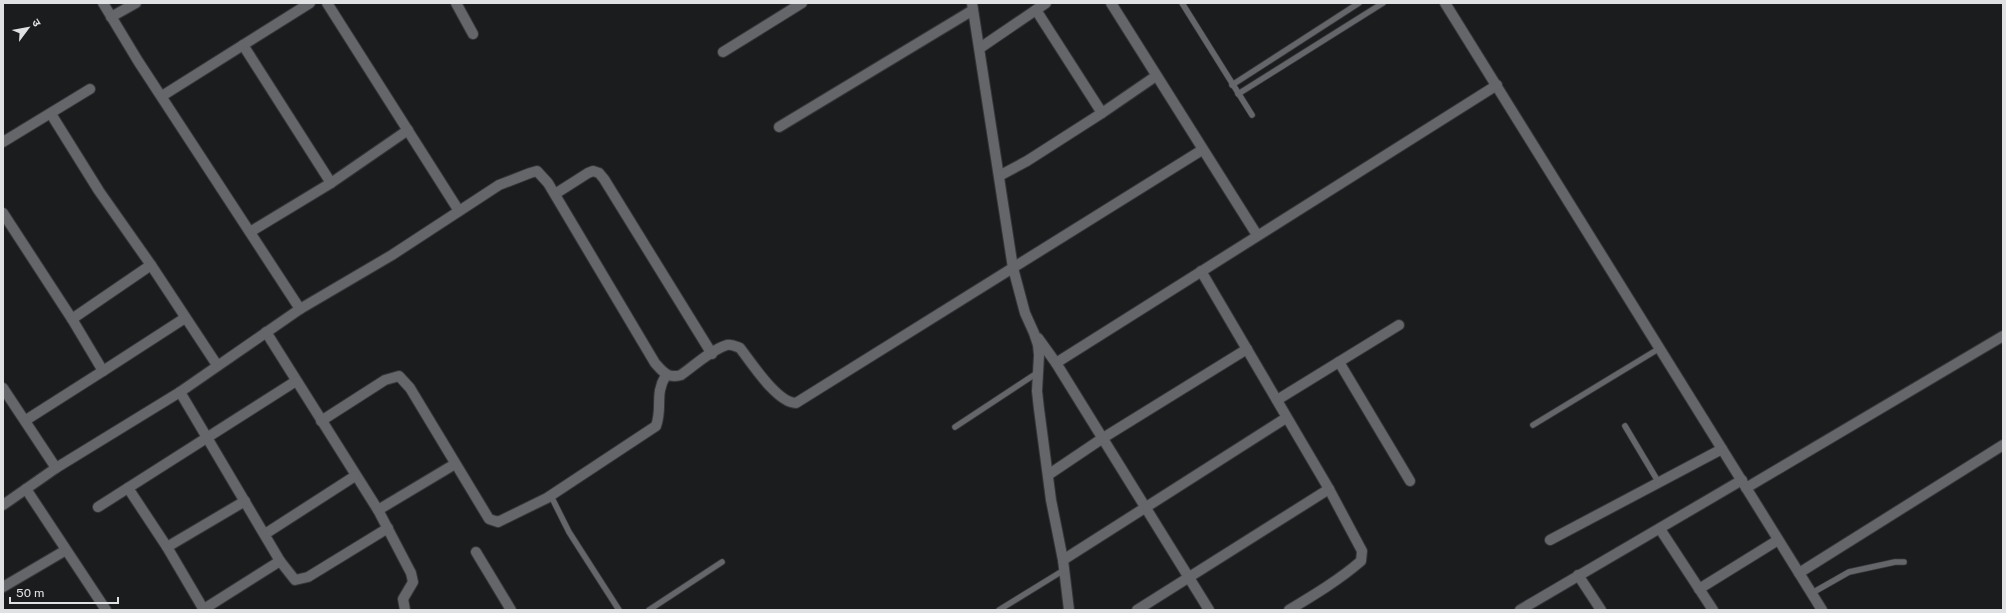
<svg xmlns="http://www.w3.org/2000/svg" width="2006" height="613" viewBox="0 0 2006 613" font-family="'Public Sans','Noto Sans Devanagari',sans-serif">
	<style>
		.lines { fill: none; stroke-linecap: round; stroke-linejoin: round }
		.lane-casing { stroke: #353638; stroke-width: 7 }
		.street-casing { stroke: #353638; stroke-width: 12 }
		.lane { stroke: #64666a; stroke-width: 5.5 }
		.street { stroke: #64666a; stroke-width: 10 }
	</style>
	<rect width="100%" height="100%" fill="#1a1c1e"/>
	<g class="lines">
		<g class="lane-casing">
			<g id="lane">
				<polyline points="1182,3 1252,115"/>
				<polyline points="1232,85 1359,3"/>
				<polyline points="1238,94 1383,3"/>
				<polyline points="1533,425 1660,348"/>
				<polyline points="1625,426 1659,483"/>
				<polyline points="955,427 1037,373"/>
				<polyline points="551,496 569,532 619,610"/>
				<polyline points="1812,593 1849,572 1895,562 1904,562"/>
				<polyline points="649,610 722,562"/>
				<polyline points="999,610 1064,570"/>
			</g>
		</g>
		<g class="street-casing">
			<g id="street">
				<polyline points="103,3 138,61 300,309"/>
				<polyline points="327,3 459,211"/>
				<polyline points="456,3 473,34"/>
				<polyline points="972,3 1013,268 1025,313 1034,333 1038,345 1039,355 1037,391 1039,409 1051,500 1063,560 1069,610"/>
				<polyline points="1111,3 1257,235"/>
				<polyline points="1445,3 1822,610"/>
				<polyline points="1036,10 1102,113 1156,76"/>
				<polyline points="111,17 136,3"/>
				<polyline points="243,45 331,183"/>
				<polyline points="980,48 1046,3"/>
				<polyline points="723,52 802,3"/>
				<polyline points="162,96 310,3"/>
				<polyline points="51,114 99,191 151,265 217,365"/>
				<polyline points="779,127 973,10"/>
				<polyline points="3,142 90,89"/>
				<polyline points="999,176 1027,161 1102,113"/>
				<polyline points="555,194 588,173 593,171 599,173 604,179 712,354"/>
				<polyline points="3,213 72,319 103,371 26,420"/>
				<polyline points="250,232 331,183 408,130"/>
				<path d="M1201 271 1329 489 1362 551 1361 561C1339 580 1314 595 1289 610"/>
				<polyline points="72,319 151,265"/>
				<polyline points="266,332 378,510 411,573 413,582 403,599 405,610"/>
				<polyline points="1038,338 1056,363 1209,610"/>
				<polyline points="1339,362 1410,481"/>
				<polyline points="1056,363 1497,85"/>
				<polyline points="103,371 185,318"/>
				<path d="M3 388 56 468 180 392 300 309 392 255 499 185 530 173 537 171 548 183 655 363C663 372 668 379 681 375 695 365 711 350 727 345 732 344 735 346 740 348 751 362 777 403 796 403L1202 150"/>
				<polyline points="180,392 280,561 295,580 308,577 388,528"/>
				<polyline points="1277,400 1399,325"/>
				<path d="M321 421 385 380 399 376 410 388 489 519 498 522 547 498 656 426C663 406 654 395 666 375"/>
				<polyline points="1048,475 1103,438 1247,349"/>
				<polyline points="128,488 167,547 204,610"/>
				<polyline points="1746,488 2003,336"/>
				<polyline points="26,489 106,610"/>
				<polyline points="3,505 56,468"/>
				<polyline points="98,507 296,381"/>
				<polyline points="378,510 455,464"/>
				<polyline points="1660,529 1713,610"/>
				<polyline points="265,534 355,476"/>
				<polyline points="1550,540 1722,449"/>
				<polyline points="167,547 245,501"/>
				<polyline points="476,552 511,610"/>
				<polyline points="1063,560 1286,418"/>
				<polyline points="1799,573 2003,445"/>
				<polyline points="1578,575 1601,610"/>
				<polyline points="3,587 66,550"/>
				<polyline points="1699,589 1778,540"/>
				<polyline points="204,609 280,561"/>
				<polyline points="1137,610 1329,489"/>
				<polyline points="1520,610 1742,480"/>
			</g>
		</g>
		<use href="#lane" class="lane"/>
		<use href="#street" class="street"/>
	</g>
	<rect width="2006" height="613" fill="none" stroke="#e0e1e3" stroke-width="8"/>
	<g transform="translate(28 28) rotate(58)" stroke="#1a1c1e" stroke-width="3" paint-order="stroke">
	<path d="M0-3L7 15L0 10L-7 15Z" fill="#e0e1e3"/>
	<text y="-6" font-size="11" font-weight="bold" text-anchor="middle" fill="#e0e1e3">उ</text>
	</g>
	<path d="M10 597v6h108v-6" fill="none" stroke="#e0e1e3" stroke-width="2"/>
	<text x="16" y="597" font-size="12" fill="#e0e1e3" stroke="#1a1c1e" stroke-width="3" paint-order="stroke">50 m</text>
</svg>
